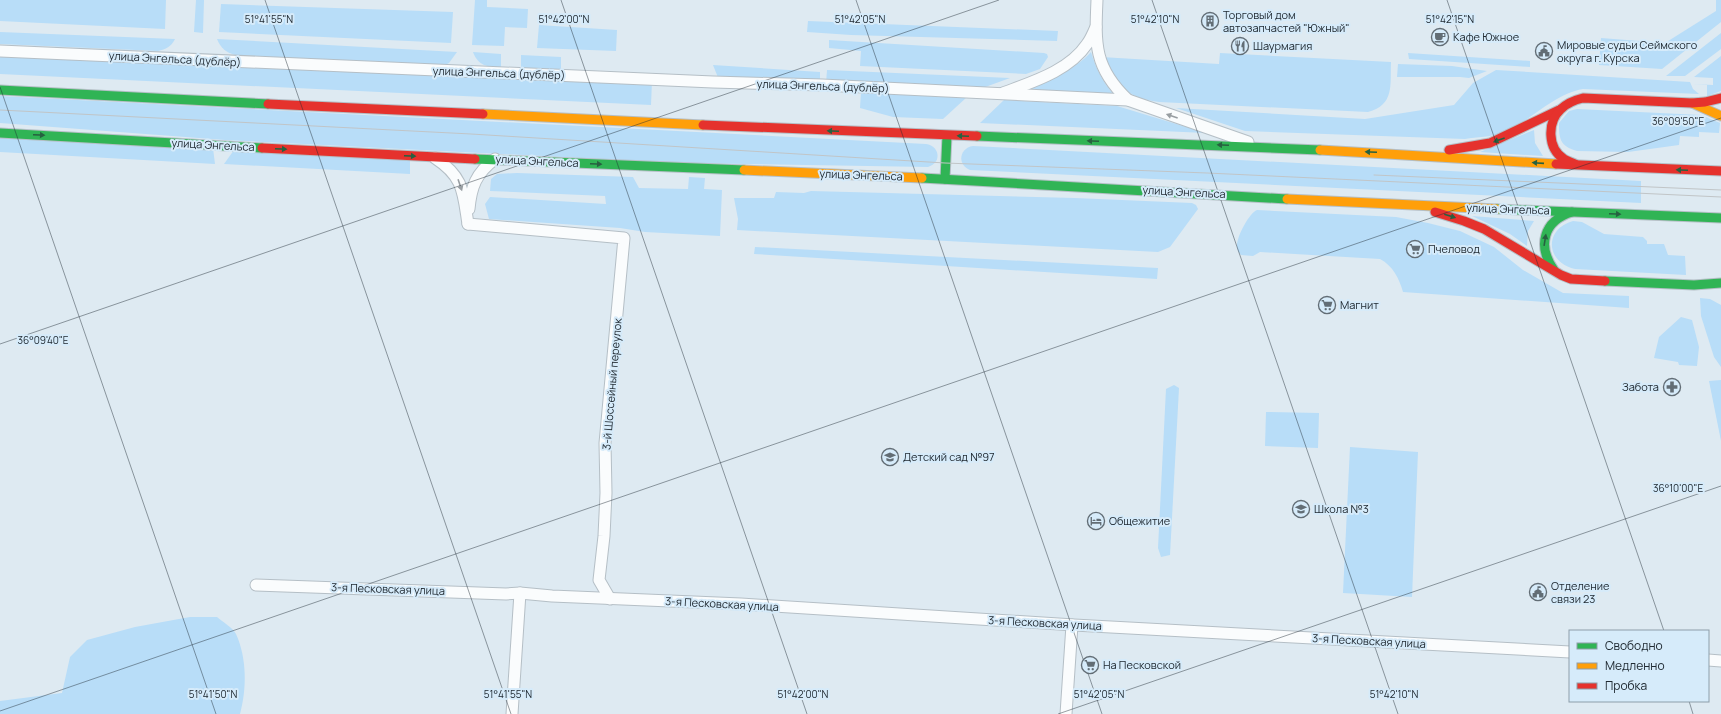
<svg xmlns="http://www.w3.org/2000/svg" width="1721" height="714" viewBox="0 0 1721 714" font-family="Manrope,sans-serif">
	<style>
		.green { fill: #b8ddf8 }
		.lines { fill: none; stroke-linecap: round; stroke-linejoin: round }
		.street-casing { stroke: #b5bfc6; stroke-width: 13 }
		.fast-casing { stroke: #b5bfc6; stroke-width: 11 }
		.slow-casing { stroke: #b5bfc6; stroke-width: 11 }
		.jam-casing { stroke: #b5bfc6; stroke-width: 11 }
		.street { stroke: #fafcfd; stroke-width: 11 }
		.fast { stroke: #30b455; stroke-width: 9 }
		.slow { stroke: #ff9f0a; stroke-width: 9 }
		.jam { stroke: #e5322d; stroke-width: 9 }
		.tram { stroke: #c1c5c7; stroke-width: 1 }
		.oneway { fill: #989ea2 }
		.oneway2 { fill: #266140 }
		.ticks { fill: none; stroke: #202a32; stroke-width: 1; stroke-opacity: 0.45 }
		.labels { text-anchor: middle; stroke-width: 4; stroke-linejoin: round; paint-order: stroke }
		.poi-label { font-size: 11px; fill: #202a32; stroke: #d6ebfa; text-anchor: start }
		.street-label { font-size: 11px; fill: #202a32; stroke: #d6ebfa }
		.ticks-label { font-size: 10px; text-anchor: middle; fill: #202a32; stroke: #d6ebfa; stroke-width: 4; stroke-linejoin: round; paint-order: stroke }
	</style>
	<rect width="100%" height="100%" fill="#deeaf2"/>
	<g class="green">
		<polygon points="0,0 166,0 165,29 0,21"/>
		<polygon points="196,0 204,0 203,33 194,32"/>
		<polygon points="475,0 487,0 487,7 528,9 527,28 505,27 504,46 472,45"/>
		<polygon points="1716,0 1721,0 1721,22 1662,69 1599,65 1601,38 1665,43 1716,11"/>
		<polygon points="221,4 453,12 451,43 219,32"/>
		<polygon points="808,21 1058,31 1057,41 851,35 807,32"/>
		<polygon points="539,25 617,30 616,51 537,48"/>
		<path d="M0 32 175 39C171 47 166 49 158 51L0 44Z"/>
		<polygon points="1721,33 1721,49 1685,76 1666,76"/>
		<path d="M217 39 457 52 449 63 443 66 235 55C225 52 221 48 217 39Z"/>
		<polygon points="829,40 1044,53 1047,54 1048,57 1040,69 1026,74 860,66 861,51 829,48"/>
		<path d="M473 52 501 54V68C488 67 478 66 473 52Z"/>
		<path d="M1091 52C1096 69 1103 82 1114 95L1023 91C1046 80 1074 71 1091 52Z"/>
		<polygon points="0,53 652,81 651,105 0,74"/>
		<path d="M1220 53 1391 62C1390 84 1395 105 1368 112L1159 102C1123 97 1120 85 1101 57L1219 64Z"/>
		<polygon points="1408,53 1530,61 1530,67 1409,59"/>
		<polygon points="521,55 561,57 561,71 521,69"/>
		<polygon points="1721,56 1721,91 1707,96 1707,85 1693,84 1713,85 1713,78 1694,77"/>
		<polygon points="1398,64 1452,66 1487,71 1469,78 1460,77 1397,77"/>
		<polygon points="713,65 820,72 820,84 719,80"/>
		<polygon points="827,70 1010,78 977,90 826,84"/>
		<path d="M1496 70 1690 82 1693 89 1699 94 1583 89C1553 94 1530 122 1502 133 1491 137 1477 137 1465 139L1245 131 1176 108 1365 119 1454 105 1473 83Z"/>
		<polygon points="861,92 967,97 943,119 893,117 860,108"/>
		<path d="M0 96 926 144C940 146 942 163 928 167L679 163 225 140 0 123Z"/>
		<polygon points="1004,100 1117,106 1206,133 980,123"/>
		<path d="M1577 109 1701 115 1720 123 1719 133 1699 132V137L1680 136 1679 145 1628 152 1577 151C1560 146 1559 139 1559 123L1569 111Z"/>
		<polygon points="1534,130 1535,143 1543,156 1480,152"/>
		<polygon points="0,138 213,148 215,164 0,152"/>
		<path d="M973 146 1641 181V203L970 170C957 165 959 148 973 146Z"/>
		<polygon points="234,150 410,159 410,174 224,164"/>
		<polygon points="517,173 633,177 639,188 688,189 689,177 705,178 704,189 722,190 720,236 645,232 620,228 489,219 485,204 490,197 606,204 605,196 490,191 491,179 497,174"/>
		<polygon points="811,191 1075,198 1192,203 1196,205 1198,209 1170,247 1158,252 737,230 738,219 734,198 774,198 776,192 804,193"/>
		<path d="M1257 210 1396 217 1428 223 1460 231 1494 247 1523 270 1563 293 1629 296V308L1403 292C1399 278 1393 266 1380 259L1260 252 1253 256 1241 255C1239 253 1237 250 1237 247 1236 238 1249 213 1257 210Z"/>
		<polygon points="1472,216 1534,221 1528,231 1527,246 1510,234"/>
		<path d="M1573 221 1582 222 1604 234 1643 237 1647 241V244H1664L1668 255 1685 256 1686 275 1575 269C1545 262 1544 229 1573 221Z"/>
		<polygon points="755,247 1158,268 1157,279 754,254"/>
		<polygon points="1700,298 1710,299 1721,305 1721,367 1714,357 1701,316"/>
		<polygon points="1681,317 1692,320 1699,347 1697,366 1679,365 1678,362 1654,358 1659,337"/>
		<polygon points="1721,380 1721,441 1709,381"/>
		<polygon points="1174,385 1179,388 1170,555 1161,557 1158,548 1166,389"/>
		<polygon points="1266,412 1319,413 1318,448 1265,446"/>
		<polygon points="1350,447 1418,452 1412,597 1343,593"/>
		<path d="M190 617H217C223 622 233 628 236 634 247 658 247 689 240 714H0V701L62 693 70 657 87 640 135 627Z"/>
	</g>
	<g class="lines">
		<g class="street-casing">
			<g id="street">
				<path d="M1097 0C1095 44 1094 68 1128 100"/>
				<polyline points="0,51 713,82 822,85 1128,100 1248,142"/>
				<path d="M1003 93C1032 82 1069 71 1087 44 1091 39 1093 33 1096 27"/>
				<path d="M435 158C464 177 463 192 468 224"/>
				<path d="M469 209C471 187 476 173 495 159"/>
				<polyline points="468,224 624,238 605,443 606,493 604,536 599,580 610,599"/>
				<polyline points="256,585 506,594 520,593 552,596 741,604 1074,625 1570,652"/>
				<polyline points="1708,660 1721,661"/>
				<polyline points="512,714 520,593"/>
				<polyline points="1066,714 1072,625"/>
			</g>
		</g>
		<g class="fast-casing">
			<g id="fast">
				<polyline points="0,90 268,104"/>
				<polyline points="0,133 262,148"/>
				<polyline points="977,136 1320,150"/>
				<polyline points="475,159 744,170"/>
				<polyline points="922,178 1287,199"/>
				<polyline points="945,179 947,136"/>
				<polyline points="1497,209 1721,218"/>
				<path d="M1554 270C1537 246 1543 221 1572 212"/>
				<polyline points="1605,281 1694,285 1721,283"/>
			</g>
		</g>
		<g class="slow-casing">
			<g id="slow">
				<polyline points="1692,103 1721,116"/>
				<polyline points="483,114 703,125"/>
				<polyline points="1320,150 1556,164"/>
				<polyline points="744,170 922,178"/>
				<polyline points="1287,199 1497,209"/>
			</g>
		</g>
		<g class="jam-casing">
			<g id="jam">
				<polyline points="268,104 483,114"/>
				<polyline points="703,125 977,136"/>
				<polyline points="262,148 475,159"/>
				<polyline points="1449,150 1490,143 1559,110"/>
				<polyline points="1556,164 1721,171"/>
				<path d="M1575 164C1571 162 1567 161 1564 159 1547 148 1547 122 1561 109 1567 103 1575 100 1583 98L1692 103 1705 102 1721 98"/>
				<polyline points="1435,212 1464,221 1484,229 1561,275 1571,279 1605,281"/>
			</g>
		</g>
		<use href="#street" class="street"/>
		<use href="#fast" class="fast"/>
		<use href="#slow" class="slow"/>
		<use href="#jam" class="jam"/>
		<g class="tram">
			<polyline points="0,110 471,134 945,163 1207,173 1721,197"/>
			<polyline points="1374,175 1721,190"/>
		</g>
	</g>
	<defs><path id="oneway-solid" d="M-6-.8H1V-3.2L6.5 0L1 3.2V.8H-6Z"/></defs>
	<g class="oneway">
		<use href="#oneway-solid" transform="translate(1172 116) rotate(-161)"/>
		<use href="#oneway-solid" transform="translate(460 185) rotate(71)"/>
	</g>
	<g class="oneway2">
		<use href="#oneway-solid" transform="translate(833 131) rotate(-178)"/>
		<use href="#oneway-solid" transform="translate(39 135) rotate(3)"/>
		<use href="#oneway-solid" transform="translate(963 136) rotate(-178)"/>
		<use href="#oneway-solid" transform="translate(1499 140) rotate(160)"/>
		<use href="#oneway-solid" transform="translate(1093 141) rotate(-178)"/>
		<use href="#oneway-solid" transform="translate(1223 145) rotate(-178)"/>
		<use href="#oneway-solid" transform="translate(281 149) rotate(3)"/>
		<use href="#oneway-solid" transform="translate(1371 152) rotate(-177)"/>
		<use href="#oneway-solid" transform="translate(410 156) rotate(3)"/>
		<use href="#oneway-solid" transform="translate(1538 163) rotate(-176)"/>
		<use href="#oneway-solid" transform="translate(596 164) rotate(2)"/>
		<use href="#oneway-solid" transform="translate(1682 170) rotate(-178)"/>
		<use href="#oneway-solid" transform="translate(1615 214) rotate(3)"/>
		<use href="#oneway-solid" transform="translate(1450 216) rotate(17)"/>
		<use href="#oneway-solid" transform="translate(1545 240) rotate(-81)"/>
	</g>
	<path class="ticks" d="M265 0 511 714M561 0 807 714M856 0 1102 714M1152 0 1398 714M1447 0 1664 631M0 87 216 714M0 344 999 0M1689 701 1693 714M0 711 1721 118M1058 714 1721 486"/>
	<defs>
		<g id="building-ring" transform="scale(0.9)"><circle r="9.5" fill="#d6ebfa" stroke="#626d75" stroke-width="1.5"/><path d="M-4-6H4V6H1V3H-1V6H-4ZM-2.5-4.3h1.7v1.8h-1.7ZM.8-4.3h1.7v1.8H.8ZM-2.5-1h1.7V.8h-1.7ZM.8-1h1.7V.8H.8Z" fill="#626d75"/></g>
		<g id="cafe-ring" transform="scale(0.9)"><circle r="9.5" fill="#d6ebfa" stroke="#626d75" stroke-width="1.5"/><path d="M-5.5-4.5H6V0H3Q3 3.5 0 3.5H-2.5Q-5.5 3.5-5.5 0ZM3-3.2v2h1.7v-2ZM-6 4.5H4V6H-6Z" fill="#626d75"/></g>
		<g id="restaurant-ring" transform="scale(0.9)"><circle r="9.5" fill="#d6ebfa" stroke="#626d75" stroke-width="1.5"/><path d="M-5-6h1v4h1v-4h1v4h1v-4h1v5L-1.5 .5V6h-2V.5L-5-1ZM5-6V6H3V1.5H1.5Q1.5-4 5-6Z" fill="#626d75"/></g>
		<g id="civic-ring" transform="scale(0.9)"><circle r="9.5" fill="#d6ebfa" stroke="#626d75" stroke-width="1.5"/><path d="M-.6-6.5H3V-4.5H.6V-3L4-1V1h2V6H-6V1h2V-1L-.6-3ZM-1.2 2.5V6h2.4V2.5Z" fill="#626d75"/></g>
		<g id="supermarket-ring" transform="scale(0.9)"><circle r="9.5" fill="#d6ebfa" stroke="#626d75" stroke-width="1.5"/><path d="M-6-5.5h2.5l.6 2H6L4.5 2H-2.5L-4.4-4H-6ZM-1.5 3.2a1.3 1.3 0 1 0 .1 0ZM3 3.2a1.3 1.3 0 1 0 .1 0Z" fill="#626d75"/></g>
		<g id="pharmacy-ring" transform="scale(0.9)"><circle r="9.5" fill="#d6ebfa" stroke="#626d75" stroke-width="1.5"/><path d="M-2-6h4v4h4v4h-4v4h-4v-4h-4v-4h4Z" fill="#626d75"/></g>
		<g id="school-ring" transform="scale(0.9)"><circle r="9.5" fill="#d6ebfa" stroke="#626d75" stroke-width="1.5"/><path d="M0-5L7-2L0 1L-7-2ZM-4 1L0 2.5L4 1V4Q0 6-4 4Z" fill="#626d75"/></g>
		<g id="hotel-ring" transform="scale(0.9)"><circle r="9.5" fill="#d6ebfa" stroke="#626d75" stroke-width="1.5"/><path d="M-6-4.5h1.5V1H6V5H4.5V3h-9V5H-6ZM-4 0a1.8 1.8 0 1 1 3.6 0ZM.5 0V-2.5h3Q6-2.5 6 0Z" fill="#626d75"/></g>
	</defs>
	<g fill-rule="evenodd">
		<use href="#building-ring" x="1210" y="21"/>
		<use href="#cafe-ring" x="1440" y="37"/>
		<use href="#restaurant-ring" x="1240" y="46"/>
		<use href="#civic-ring" x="1544" y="51"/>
		<use href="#supermarket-ring" x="1415" y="249"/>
		<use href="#supermarket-ring" x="1327" y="305"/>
		<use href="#pharmacy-ring" x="1672" y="387"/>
		<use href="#school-ring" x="890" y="457"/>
		<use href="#school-ring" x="1301" y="509"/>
		<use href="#hotel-ring" x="1096" y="521"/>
		<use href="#civic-ring" x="1538" y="592"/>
		<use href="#supermarket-ring" x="1090" y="665"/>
	</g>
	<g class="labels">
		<g class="poi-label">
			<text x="1223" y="19">Торговый дом<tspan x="1223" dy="13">автозапчастей "Южный"</tspan></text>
			<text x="1453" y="41">Кафе Южное</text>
			<text x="1557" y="49">Мировые судьи Сеймского<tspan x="1557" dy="13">округа г. Курска</tspan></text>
			<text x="1253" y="50">Шаурмагия</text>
			<text x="1428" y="253">Пчеловод</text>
			<text x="1340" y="309">Магнит</text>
			<text x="1659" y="391" text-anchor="end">Забота</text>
			<text x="903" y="461">Детский сад №97</text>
			<text x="1314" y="513">Школа №3</text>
			<text x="1109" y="525">Общежитие</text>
			<text x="1551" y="590">Отделение<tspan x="1551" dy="13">связи 23</tspan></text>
			<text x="1103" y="669">На Песковской</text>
		</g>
		<g class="street-label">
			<text transform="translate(175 59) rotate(3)" y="4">улица Энгельса (дублёр)</text>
			<text transform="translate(499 73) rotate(2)" y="4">улица Энгельса (дублёр)</text>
			<text transform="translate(823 86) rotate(2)" y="4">улица Энгельса (дублёр)</text>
			<text transform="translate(213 145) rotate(3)" y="4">улица Энгельса</text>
			<text transform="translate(537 161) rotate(3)" y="4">улица Энгельса</text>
			<text transform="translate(861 175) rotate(2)" y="4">улица Энгельса</text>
			<text transform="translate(1184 192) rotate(3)" y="4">улица Энгельса</text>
			<text transform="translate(1508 209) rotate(2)" y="4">улица Энгельса</text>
			<text transform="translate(612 384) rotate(-85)" y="4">3-й Шоссейный переулок</text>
			<text transform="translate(388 589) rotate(2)" y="4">3-я Песковская улица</text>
			<text transform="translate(722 604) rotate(3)" y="4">3-я Песковская улица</text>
			<text transform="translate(1045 623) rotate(3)" y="4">3-я Песковская улица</text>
			<text transform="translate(1369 641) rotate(3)" y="4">3-я Песковская улица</text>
		</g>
	</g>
	<g class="ticks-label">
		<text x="269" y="23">51°41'55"N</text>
		<text x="564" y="23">51°42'00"N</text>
		<text x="860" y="23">51°42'05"N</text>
		<text x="1155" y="23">51°42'10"N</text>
		<text x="1450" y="23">51°42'15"N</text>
		<text x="1678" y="125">36°09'50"E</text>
		<text x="43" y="344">36°09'40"E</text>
		<text x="1678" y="492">36°10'00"E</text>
		<text x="213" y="698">51°41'50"N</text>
		<text x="508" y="698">51°41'55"N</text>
		<text x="803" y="698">51°42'00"N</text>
		<text x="1099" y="698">51°42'05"N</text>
		<text x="1394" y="698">51°42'10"N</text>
	</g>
	<rect x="1569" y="630" width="140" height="72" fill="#d6ebfa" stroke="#8d9eaa"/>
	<rect x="1577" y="643" width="20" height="6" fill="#30b455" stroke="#8d9eaa"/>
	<text x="1605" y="650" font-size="12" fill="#202a32">Свободно</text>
	<rect x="1577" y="663" width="20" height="6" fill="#ff9f0a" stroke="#8d9eaa"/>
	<text x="1605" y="670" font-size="12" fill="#202a32">Медленно</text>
	<rect x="1577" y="683" width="20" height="6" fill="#e5322d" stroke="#8d9eaa"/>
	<text x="1605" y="690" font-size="12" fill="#202a32">Пробка</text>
</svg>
